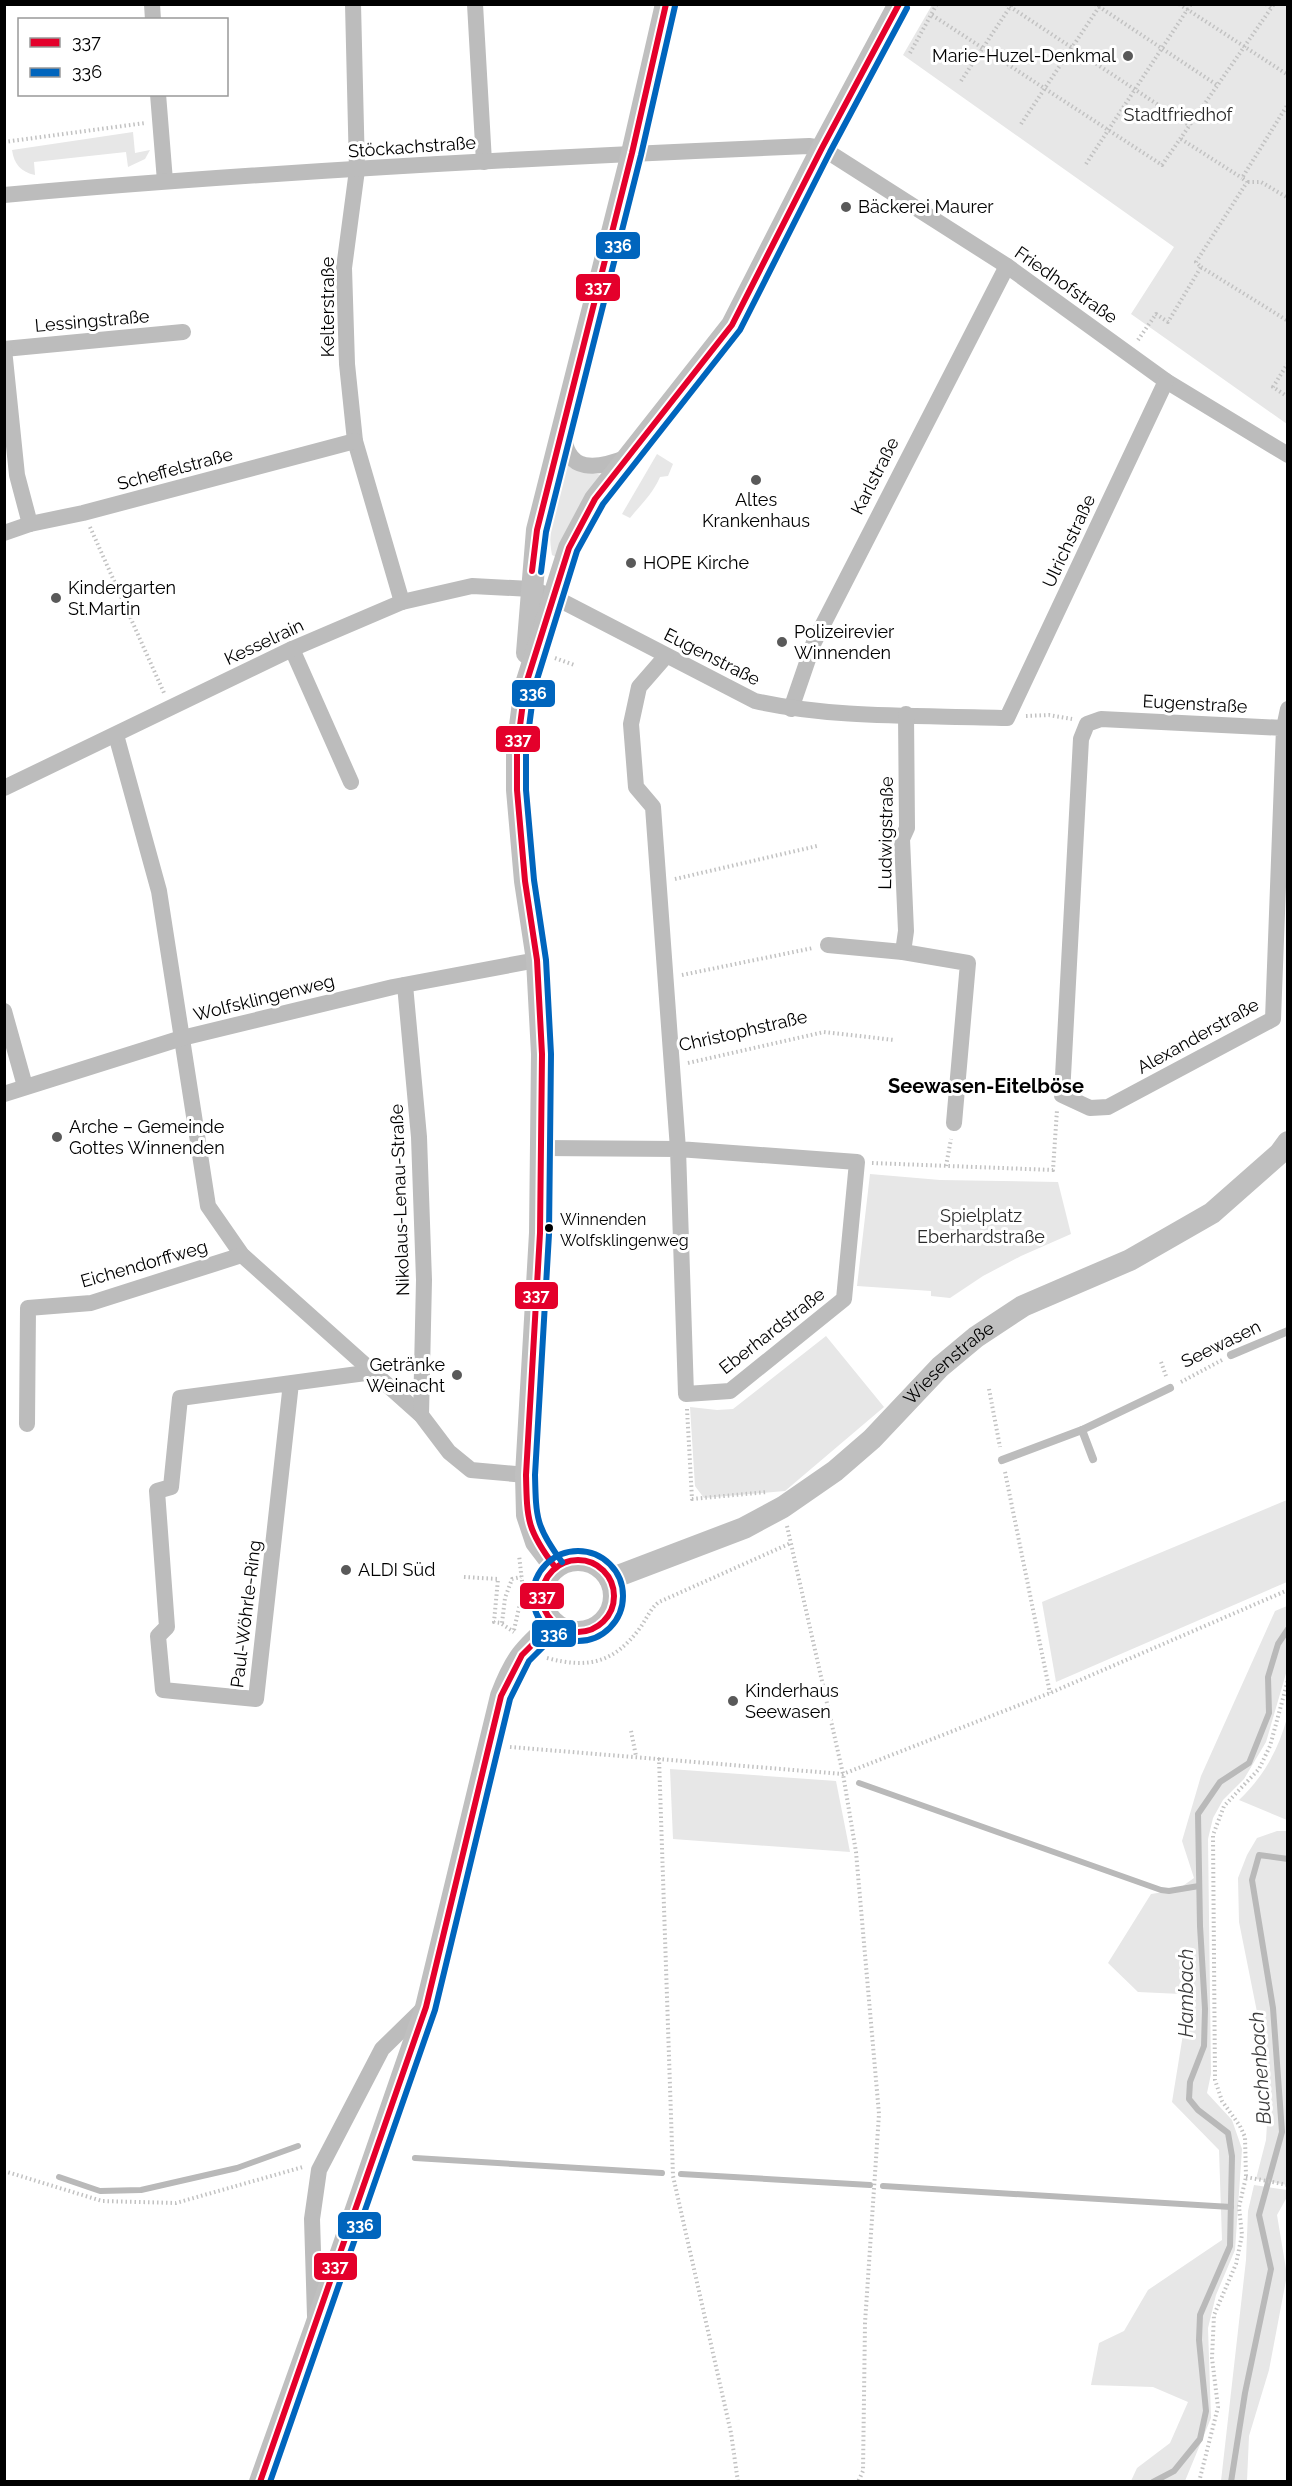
<svg xmlns="http://www.w3.org/2000/svg" width="1292" height="2486" viewBox="0 0 1292 2486" font-family="Raleway,sans-serif">
	<style>
		.green { fill: #e7e7e7 }
		.lines { fill: none; stroke-linecap: round; stroke-linejoin: round }
		.stream { stroke: #b9b9b9; stroke-width: 6 }
		.path { stroke: #c2c2c2; stroke-width: 4; stroke-dasharray: 1.5 3; stroke-linecap: butt }
		.lane { stroke: #bcbcbc; stroke-width: 8 }
		.street { stroke: #bcbcbc; stroke-width: 16 }
		.secondary { stroke: #bfbfbf; stroke-width: 22 }
		.bus-1-casing { stroke: #fff; stroke-width: 10 }
		.bus-2-casing { stroke: #fff; stroke-width: 10 }
		.bus-1 { stroke: #e4002b; stroke-width: 6 }
		.bus-2 { stroke: #0065bd; stroke-width: 6 }
		.poi-dot { fill: #595959; stroke: #fff; stroke-width: 2 }
		.bus-dot { fill: #000; stroke: #fff; stroke-width: 2 }
		.labels { text-anchor: middle; stroke-width: 6; stroke-linejoin: round; paint-order: stroke }
		.bus-label { font-size: 16px; fill: #000; stroke: #fff; text-anchor: start }
		.poi-label { font-size: 18px; fill: #000; stroke: #fff; text-anchor: start }
		.park-label { font-size: 18px; fill: #2b2b2b; stroke: #fff }
		.street-label { font-size: 18px; fill: #000; stroke: #fff }
		.neighbourhood-label { font-size: 20px; font-weight: bold; fill: #000; stroke: #fff }
		.water-label { font-size: 20px; font-style: italic; fill: #3c3c3c; stroke: #fff }
		.line-badge { stroke: #fff; stroke-width: 2 }
		.badge-label { font-size: 16px; text-anchor: middle; font-weight: bold; fill: #fff }
	</style>
	<rect width="100%" height="100%" fill="#fff"/>
	<g class="green">
		<polygon points="932,5 1287,5 1287,424 1131,314 1174,247 903,55"/>
		<path d="M133 132 135 153 150 150 145 159 128 167 126 152 34 162 35 175C21 172 14 164 12 150Z"/>
		<path d="M657 454 673 464 668 476 660 477C652 495 642 503 630 518L622 514Z"/>
		<path d="M562 461 578 469 605 476 556 557 552 555C546 523 556 491 562 461Z"/>
		<polygon points="870,1174 940,1180 1058,1182 1071,1234 1021,1256 983,1276 950,1298 931,1296 931,1291 857,1286"/>
		<polygon points="826,1336 884,1407 785,1491 704,1498 695,1486 690,1407 717,1410 733,1409"/>
		<polygon points="1287,1500 1287,1582 1056,1682 1042,1602"/>
		<polygon points="1287,1606 1287,1670 1266,1742 1244,1779 1223,1800 1213,1818 1208,1839 1211,2074 1207,2093 1232,2120 1242,2149 1235,2250 1216,2295 1208,2328 1211,2418 1185,2481 1131,2481 1137,2468 1170,2443 1188,2402 1153,2387 1091,2385 1099,2343 1124,2331 1148,2290 1222,2240 1219,2150 1172,2102 1185,2022 1181,1994 1138,1992 1108,1963 1151,1894 1177,1890 1194,1878 1182,1841 1201,1776 1275,1611"/>
		<path d="M1287 1718 1288 1820H1287L1239 1800C1263 1777 1278 1751 1287 1718Z"/>
		<polygon points="670,1769 836,1781 850,1852 673,1839"/>
		<polygon points="1277,1831 1287,1831 1287,2185 1256,2179 1266,2140 1268,2108 1259,2022 1239,1922 1238,1878 1247,1855 1257,1838"/>
		<polygon points="1254,2185 1287,2190 1287,2197 1277,2215 1287,2275 1269,2370 1249,2436 1247,2481 1221,2481 1246,2260 1248,2211"/>
	</g>
	<g class="lines">
		<g class="stream">
			<polyline points="859,1783 1161,1890 1169,1891 1199,1886"/>
			<polyline points="415,2158 662,2173"/>
			<polyline points="681,2174 870,2185"/>
			<polyline points="59,2177 100,2191 141,2190 237,2168 298,2146"/>
			<polyline points="883,2186 1231,2207"/>
			<polyline points="1153,2482 1174,2471 1200,2439 1206,2411 1199,2340 1200,2315 1230,2246 1232,2156 1228,2133 1198,2110 1189,2099 1190,2082 1204,2046 1205,2009 1200,1926 1198,1814 1220,1782 1249,1763 1269,1713 1268,1677 1278,1644 1288,1629"/>
			<polyline points="1231,2482 1245,2393 1271,2269 1259,2215 1282,2132 1273,2008 1252,1880 1259,1855 1288,1859"/>
		</g>
		<g class="path">
			<polyline points="1006,4 1190,126"/>
			<polyline points="1095,4 1217,85"/>
			<polyline points="1179,4 1288,75"/>
			<polyline points="1266,4 1271,8"/>
			<polyline points="932,15 1162,165 1274,4"/>
			<polyline points="910,53 937,4"/>
			<polyline points="961,81 1012,4"/>
			<polyline points="1021,124 1101,4"/>
			<polyline points="1181,139 1242,178"/>
			<polyline points="4,142 145,123"/>
			<polyline points="1086,164 1191,4"/>
			<polyline points="1248,182 1261,182 1288,198"/>
			<polyline points="1201,267 1288,321"/>
			<polyline points="1138,340 1156,314 1168,322 1201,267 1196,262 1247,182 1242,178 1288,104"/>
			<polyline points="1288,363 1273,387 1288,397"/>
			<polyline points="90,527 164,693"/>
			<polyline points="555,658 574,665"/>
			<polyline points="1026,716 1049,715 1072,719"/>
			<polyline points="675,879 817,846"/>
			<polyline points="682,975 813,948"/>
			<polyline points="688,1063 824,1032 894,1040"/>
			<polyline points="872,1163 1053,1170 1057,1110"/>
			<polyline points="946,1166 951,1139"/>
			<polyline points="1161,1362 1166,1376"/>
			<polyline points="1181,1382 1222,1360"/>
			<polyline points="989,1389 1000,1447"/>
			<polyline points="687,1409 692,1499 767,1492"/>
			<polyline points="1005,1472 1050,1693"/>
			<polyline points="787,1526 843,1774 856,1852 879,2114 865,2323 863,2471 858,2482"/>
			<polyline points="464,1577 498,1579 494,1622 502,1623 505,1598 512,1579 521,1577"/>
			<polyline points="502,1624 514,1632"/>
			<polyline points="514,1630 523,1590 519,1555"/>
			<path d="M547 1658C588 1669 614 1663 640 1628 647 1618 650 1609 659 1602L791 1543"/>
			<polyline points="631,1731 636,1756"/>
			<polyline points="510,1747 843,1774 1050,1693 1288,1590"/>
			<polyline points="659,1758 673,2176 731,2433 738,2482"/>
			<polyline points="4,2171 102,2201 176,2203 303,2167"/>
			<polyline points="1246,2177 1288,2185"/>
			<polyline points="1199,2482 1218,2407 1212,2358 1214,2315 1236,2264 1242,2235 1239,2207 1246,2177 1245,2137 1240,2126 1222,2101 1215,2080 1213,1835 1224,1806 1259,1769 1270,1746 1288,1680"/>
		</g>
		<g class="lane">
			<polyline points="1231,1355 1288,1331"/>
			<polyline points="1082,1430 1170,1388"/>
			<polyline points="1002,1460 1082,1430 1093,1459"/>
		</g>
		<g class="street">
			<polyline points="152,4 153,20"/>
			<polyline points="353,4 357,170 344,268 347,364 355,441 402,602"/>
			<polyline points="475,4 484,162"/>
			<polyline points="158,94 165,181"/>
			<path d="M4 195C272 171 541 157 809 146L822 148 1007 266 1166 381 1288 455"/>
			<polyline points="4,349 183,332"/>
			<polyline points="4,349 17,475 30,524"/>
			<path d="M564 432C565 475 598 469 628 457"/>
			<polyline points="4,533 30,524 83,513 355,441"/>
			<polyline points="292,649 351,782"/>
			<polyline points="791,709 814,642 1007,266"/>
			<polyline points="1284,728 1101,719 1087,724 1081,739 1062,1095 1090,1108 1108,1107 1273,1019 1284,728 1288,709"/>
			<polyline points="116,735 159,891 208,1206 242,1255 421,1415 449,1452 471,1470 526,1475"/>
			<path d="M4 788 292 649 402 602 472 586 531 589 554 597 755 701C834 719 925 715 1007 718L1166 381"/>
			<polyline points="828,945 903,952 968,963 954,1123"/>
			<polyline points="903,952 906,931 902,839 907,828 906,714"/>
			<polyline points="405,985 419,1137 424,1280 421,1415"/>
			<polyline points="4,1011 25,1086"/>
			<polyline points="4,1094 182,1038 393,987 537,960"/>
			<polyline points="542,1148 678,1149 857,1162 844,1299 730,1391 686,1394 678,1149 653,807 636,787 631,724 639,687 666,656"/>
			<polyline points="291,1383 256,1699 163,1690 158,1636 167,1627 157,1491 171,1487 180,1398 373,1372"/>
			<polyline points="27,1424 28,1308 91,1303 242,1255"/>
			<polyline points="315,2316 312,2219 319,2170 382,2049 423,2009"/>
		</g>
		<g class="secondary">
			<polyline points="527,653 537,530 632,153 666,4"/>
			<circle cx="578" cy="1596" r="36"/>
			<polyline points="555,1567 536,1542 527,1515 526,1475 540,1233 542,1054 537,960 525,881 517,790 517,749 525,687 569,548 595,499 732,325 822,148 899,4"/>
			<path id="s1" d="M610 1579 744 1528 783 1507 835 1471 872 1439 940 1367 976 1337 1023 1306 1130 1260 1212 1213 1280 1153 1288 1142"/>
			<path d="M260 2482 315 2328 426 2007 501 1696C515 1659 524 1649 554 1623"/>
		</g>
		<g class="bus-1-casing">
			<g id="bus-1">
				<polyline points="532,571 537,530 632,153 666,4"/>
				<circle cx="578" cy="1596" r="36"/>
				<path d="M555 1567C527 1530 527 1520 526 1475L540 1233 542 1054 537 960 525 881 517 790V749L525 687 569 548 595 499 732 325 822 148 899 4"/>
				<polyline points="260,2482 426,2007 501,1696 522,1655 554,1623"/>
			</g>
		</g>
		<g class="bus-2-casing">
			<g id="bus-2">
				<polyline points="541,572 546,532 641,155 675,6"/>
				<circle cx="578" cy="1596" r="45"/>
				<path d="M562 1562C536 1527 536 1518 535 1475L549 1234 551 1054 546 960 534 880 526 790V750L534 689 577 551 603 504 740 330 830 152 907 8"/>
				<polyline points="270,2482 435,2010 510,1699 529,1661 560,1630"/>
			</g>
		</g>
		<use href="#bus-1" class="bus-1"/>
		<use href="#bus-2" class="bus-2"/>
	</g>
	<g class="poi-dot">
		<circle cx="1128" cy="56" r="6"/>
		<circle cx="846" cy="207" r="6"/>
		<circle cx="756" cy="480" r="6"/>
		<circle cx="631" cy="563" r="6"/>
		<circle cx="56" cy="598" r="6"/>
		<circle cx="782" cy="642" r="6"/>
		<circle cx="57" cy="1137" r="6"/>
		<circle cx="457" cy="1375" r="6"/>
		<circle cx="346" cy="1570" r="6"/>
		<circle cx="733" cy="1701" r="6"/>
	</g>
	<circle class="bus-dot" cx="549" cy="1228" r="5"/>
	<g class="labels">
		<g class="bus-label">
			<text x="560" y="1225">Winnenden<tspan x="560" dy="21">Wolfsklingenweg</tspan></text>
		</g>
		<g class="poi-label">
			<text x="1116" y="62" text-anchor="end">Marie-Huzel-Denkmal</text>
			<text x="858" y="213">Bäckerei Maurer</text>
			<text x="756" y="506" text-anchor="middle">Altes<tspan x="756" dy="21">Krankenhaus</tspan></text>
			<text x="643" y="569">HOPE Kirche</text>
			<text x="68" y="594">Kindergarten<tspan x="68" dy="21">St.Martin</tspan></text>
			<text x="794" y="638">Polizeirevier<tspan x="794" dy="21">Winnenden</tspan></text>
			<text x="69" y="1133">Arche – Gemeinde<tspan x="69" dy="21">Gottes Winnenden</tspan></text>
			<text x="445" y="1371" text-anchor="end">Getränke<tspan x="445" dy="21">Weinacht</tspan></text>
			<text x="358" y="1576">ALDI Süd</text>
			<text x="745" y="1697">Kinderhaus<tspan x="745" dy="21">Seewasen</tspan></text>
		</g>
		<g class="park-label">
			<text x="1178" y="121">Stadtfriedhof</text>
			<text x="981" y="1222">Spielplatz<tspan x="981" dy="21">Eberhardstraße</tspan></text>
		</g>
		<g class="street-label">
			<text transform="translate(412 147) rotate(-4)" y="6">Stöckachstraße</text>
			<text transform="translate(1066 285) rotate(35)" y="6">Friedhofstraße</text>
			<text transform="translate(328 307) rotate(-90)" y="6">Kelterstraße</text>
			<text transform="translate(92 321) rotate(-5)" y="6">Lessingstraße</text>
			<text transform="translate(175 469) rotate(-15)" y="6">Scheffelstraße</text>
			<text transform="translate(875 476) rotate(-63)" y="6">Karlstraße</text>
			<text transform="translate(1069 541) rotate(-65)" y="6">Ulrichstraße</text>
			<text transform="translate(264 642) rotate(-25)" y="6">Kesselrain</text>
			<text transform="translate(712 657) rotate(27)" y="6">Eugenstraße</text>
			<text transform="translate(1195 704) rotate(3)" y="6">Eugenstraße</text>
			<text transform="translate(886 833) rotate(-89)" y="6">Ludwigstraße</text>
			<text transform="translate(264 998) rotate(-14)" y="6">Wolfsklingenweg</text>
			<text transform="translate(743 1031) rotate(-13)" y="6">Christophstraße</text>
			<text transform="translate(1198 1036) rotate(-29)" y="6">Alexanderstraße</text>
			<text transform="translate(400 1200) rotate(-92)" y="6">Nikolaus-Lenau-Straße</text>
			<text transform="translate(144 1264) rotate(-16)" y="6">Eichendorffweg</text>
			<text transform="translate(772 1331) rotate(-38)" y="6">Eberhardstraße</text>
			<text transform="translate(1221 1344) rotate(-26)" y="6">Seewasen</text>
			<text dy="6" stroke="none"><textPath href="#s1" startOffset="408">Wiesenstraße</textPath></text>
			<text transform="translate(246 1614) rotate(-83)" y="6">Paul-Wöhrle-Ring</text>
		</g>
		<g class="neighbourhood-label">
			<text x="986" y="1093">Seewasen-Eitelböse</text>
		</g>
		<g class="water-label">
			<text transform="translate(1186 1993) rotate(-90)" y="7">Hambach</text>
			<text transform="translate(1260 2068) rotate(-94)" y="7">Buchenbach</text>
		</g>
	</g>
	<g class="line-badge">
		<rect x="595" y="231" width="46" height="29" rx="6" fill="#0065bd"/>
		<rect x="575" y="273" width="46" height="29" rx="6" fill="#e4002b"/>
		<rect x="511" y="679" width="45" height="29" rx="6" fill="#0065bd"/>
		<rect x="495" y="725" width="46" height="28" rx="6" fill="#e4002b"/>
		<rect x="514" y="1281" width="45" height="29" rx="6" fill="#e4002b"/>
		<rect x="519" y="1582" width="46" height="28" rx="6" fill="#e4002b"/>
		<rect x="531" y="1619" width="46" height="29" rx="6" fill="#0065bd"/>
		<rect x="337" y="2211" width="45" height="29" rx="6" fill="#0065bd"/>
		<rect x="313" y="2252" width="45" height="29" rx="6" fill="#e4002b"/>
	</g>
	<g class="badge-label">
		<text x="618" y="251">336</text>
		<text x="598" y="293">337</text>
		<text x="533" y="699">336</text>
		<text x="518" y="745">337</text>
		<text x="536" y="1301">337</text>
		<text x="542" y="1602">337</text>
		<text x="554" y="1640">336</text>
		<text x="360" y="2231">336</text>
		<text x="335" y="2272">337</text>
	</g>
	<rect width="1292" height="2486" fill="none" stroke="#000000" stroke-width="12"/>
	<rect x="18" y="18" width="210" height="78" fill="#ffffff" stroke="#999999" stroke-width="1.5"/>
	<rect x="30" y="38" width="30" height="9" fill="#e4002b" stroke="#999999" stroke-width="1.5"/>
	<text x="72" y="48" font-size="18" fill="#000000">337</text>
	<rect x="30" y="68" width="30" height="9" fill="#0065bd" stroke="#999999" stroke-width="1.5"/>
	<text x="72" y="78" font-size="18" fill="#000000">336</text>
</svg>
